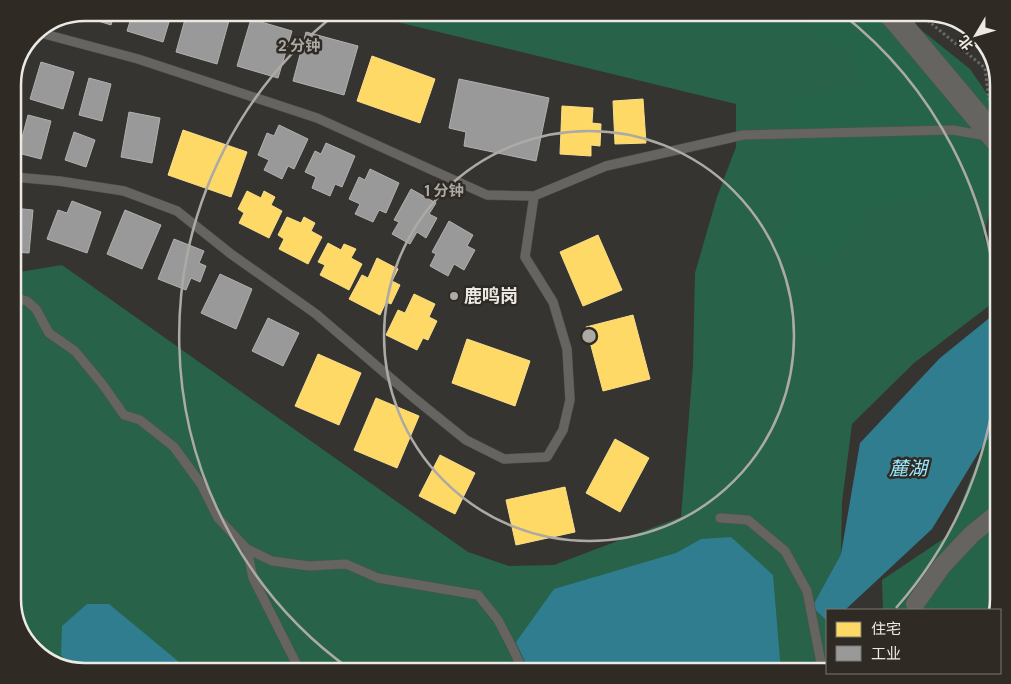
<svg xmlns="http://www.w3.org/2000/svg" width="1011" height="684" viewBox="0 0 1011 684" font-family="'DM Sans','Noto Sans SC',sans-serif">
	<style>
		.green { fill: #276249 }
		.forest { fill: #26644a }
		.water { fill: #2f7d8e }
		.homes { fill: #ffd966; stroke: #f9de8c }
		.industry { fill: #999; stroke: #b2b1b0 }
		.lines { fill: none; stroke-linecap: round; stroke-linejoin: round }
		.lane-casing { stroke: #53514e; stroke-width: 10 }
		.street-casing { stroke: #53514e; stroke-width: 19 }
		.secondary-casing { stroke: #53514e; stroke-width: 25 }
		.path { stroke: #6b6967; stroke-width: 3; stroke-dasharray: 2.5 2.5; stroke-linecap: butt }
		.lane { stroke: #666461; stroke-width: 9 }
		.street { stroke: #666461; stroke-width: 18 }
		.secondary { stroke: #666461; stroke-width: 24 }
		.ring { fill: none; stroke: #acaaa5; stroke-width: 2.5 }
		.poi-dot { fill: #acaaa5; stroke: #2f2a24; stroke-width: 2 }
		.labels { text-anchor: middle; stroke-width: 5; stroke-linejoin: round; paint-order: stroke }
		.poi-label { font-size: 18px; font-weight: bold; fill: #ece9e4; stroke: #2f2a24; text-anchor: start }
		.water-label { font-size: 19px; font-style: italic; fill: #9ae9fd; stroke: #2f2a24 }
		.rim { fill: none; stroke: #ece9e4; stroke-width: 2.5 }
		.centre { fill: #acaaa5; stroke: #2f2a24; stroke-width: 2.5 }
		.ring-label { font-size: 15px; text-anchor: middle; font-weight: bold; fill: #acaaa5; stroke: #2f2a24; stroke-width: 5; stroke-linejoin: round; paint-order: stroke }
	</style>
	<rect width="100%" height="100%" fill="#363431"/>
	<polygon class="green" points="360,13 886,13 997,175 984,237 998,274 998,299 914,363 852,424 842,502 841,554 812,607 827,621 827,671 85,671 45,659 22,635 13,603 13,273 62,265 468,552 509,566 554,565 681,517 693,365 695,273 717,197 736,147 736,104"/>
	<g class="forest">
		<polygon points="791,13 900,13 970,69 998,110 998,213 966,190 926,196 874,207 825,263 777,248 797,194 789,96 864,90 852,55"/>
		<polygon points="998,432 998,599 995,610 883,610 882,580 949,535 985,442"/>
	</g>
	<g class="water">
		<polygon points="998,311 998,432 985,442 932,529 845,610 827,610 827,621 812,607 841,554 860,443 940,358"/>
		<polygon points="731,537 773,575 781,671 529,671 516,642 554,589 676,553 701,539"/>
		<polygon points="87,604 109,604 190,671 85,671 75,668 61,655 62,626"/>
	</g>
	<g class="homes">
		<polygon points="372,56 435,79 420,123 357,101"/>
		<polygon points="643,99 646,143 615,144 613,101"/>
		<polygon points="562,106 593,108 592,123 601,124 600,146 591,145 591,156 560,154"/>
		<polygon points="183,130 247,152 231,197 168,175"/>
		<polygon points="247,191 261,198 264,191 275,197 271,205 282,211 269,238 239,223 244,213 238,209"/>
		<polygon points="287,217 301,223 304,217 315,223 311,231 322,237 308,264 279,249 284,239 278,235"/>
		<polygon points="598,235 622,290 583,306 560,252"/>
		<polygon points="328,243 341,250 344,244 356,249 351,258 362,264 349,290 320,275 325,265 318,262"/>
		<polygon points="377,258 398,269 392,281 400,285 391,304 386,302 380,315 349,299 362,275 368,278"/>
		<polygon points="414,294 435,304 429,317 437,321 428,340 423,338 417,350 386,335 398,310 405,313"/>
		<polygon points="633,315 650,379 603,391 586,327"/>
		<polygon points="467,339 530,361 515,406 452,383"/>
		<polygon points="318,354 361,373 339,425 295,406"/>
		<polygon points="376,398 419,416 397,468 354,450"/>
		<polygon points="615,439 649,458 620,512 586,493"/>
		<polygon points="440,455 475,473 455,514 419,496"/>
		<polygon points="565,487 575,532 516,545 506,500"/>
	</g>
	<g class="industry">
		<polygon points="85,12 115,12 111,25 79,15"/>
		<polygon points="133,12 172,12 163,42 127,31"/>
		<polygon points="187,12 214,12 230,17 217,64 176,52"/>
		<polygon points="251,19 292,31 278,78 237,66"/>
		<polygon points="306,32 358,46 344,95 293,81"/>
		<polygon points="41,62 74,72 63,109 30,99"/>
		<polygon points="89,78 111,84 102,121 79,115"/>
		<polygon points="459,79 549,98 536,161 464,146 466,132 449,128"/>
		<polygon points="129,112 160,118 152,163 121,157"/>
		<polygon points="28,115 51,121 41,159 18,153"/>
		<polygon points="279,125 308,139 294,169 288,166 282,179 264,170 269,160 258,155 267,133 274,136"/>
		<polygon points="74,132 95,140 86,167 65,160"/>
		<polygon points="326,143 355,156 342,187 335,184 330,196 312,188 316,177 305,172 315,151 321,154"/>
		<polygon points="370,169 399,183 386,213 379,210 373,222 355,214 360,204 349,199 359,177 365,180"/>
		<polygon points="411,189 436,203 429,214 437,218 426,238 417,232 410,244 392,234 399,222 394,220"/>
		<polygon points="72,201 101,212 87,253 47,239 58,210 67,213"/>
		<polygon points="13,208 33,210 29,253 13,252"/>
		<polygon points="125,210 161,225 142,269 107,254"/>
		<polygon points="449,221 473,235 467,246 475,250 464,270 454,264 448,276 430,266 436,254 432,252"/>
		<polygon points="174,239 204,251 199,263 206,266 200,282 191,278 186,290 158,279"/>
		<polygon points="220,274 252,289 236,329 201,313"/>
		<polygon points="268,318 299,333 283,366 252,351"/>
	</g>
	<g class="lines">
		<g class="lane-casing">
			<g id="lane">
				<polyline points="37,32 138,59 317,118 487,195 534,196 606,166 743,135 953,130 987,136"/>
				<polyline points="13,177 59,181 124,191 177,211 231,254 316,314 414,398 466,440 504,459 547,457 563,430 570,400 567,349 553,302 525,257 534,196"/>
				<polyline points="13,297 27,301 36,309 49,333 75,351 103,385 124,415 140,420 174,447 201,484 218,518 247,549 253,578 300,671"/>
				<polyline points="720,518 748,520 785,551 807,591 822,668 820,671"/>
				<polyline points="247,549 272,561 309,566 346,564 378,578 478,595 498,620 513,649 523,671"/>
			</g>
		</g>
		<g class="street-casing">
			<polyline id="street" points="915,604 942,566 971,535 998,513"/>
		</g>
		<g class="secondary-casing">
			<polyline id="secondary" points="888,12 894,17 998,141"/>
		</g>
		<polyline class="path" points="920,14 985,68 989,100"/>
		<use href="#lane" class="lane"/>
		<use href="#street" class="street"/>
		<use href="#secondary" class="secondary"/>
	</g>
	<g class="ring">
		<circle cx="589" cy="336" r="205"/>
		<path d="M998 357A410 410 0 0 1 896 608M351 670A410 410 0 0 1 337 13M841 13A410 410 0 0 1 998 315"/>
	</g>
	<circle class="poi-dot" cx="454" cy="296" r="5"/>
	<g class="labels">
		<g class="poi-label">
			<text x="464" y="302">鹿鸣岗</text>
		</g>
		<g class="water-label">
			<text x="908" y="475">麓湖</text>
		</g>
	</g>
	<path d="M0 0H1011V684H0ZM85 21H926A64 64 0 0 1 990 85V599A64 64 0 0 1 926 663H85A64 64 0 0 1 21 599V85A64 64 0 0 1 85 21Z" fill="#2f2a24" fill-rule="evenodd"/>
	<path class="rim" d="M85 21H926A64 64 0 0 1 990 85V599A64 64 0 0 1 926 663H85A64 64 0 0 1 21 599V85A64 64 0 0 1 85 21Z"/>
	<circle cx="589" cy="336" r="8" class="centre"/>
	<g class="ring-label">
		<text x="299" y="51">2 分钟</text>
		<text x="444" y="196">1 分钟</text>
	</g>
	<rect x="826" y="609" width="175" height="65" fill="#2f2a24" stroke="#7b7671"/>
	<rect x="836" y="622" width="25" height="15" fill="#ffd966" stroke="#7b7671"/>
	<text x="871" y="634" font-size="15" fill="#ece9e4">住宅</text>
	<rect x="836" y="646" width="25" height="15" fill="#999999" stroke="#7b7671"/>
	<text x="871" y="659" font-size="15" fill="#ece9e4">工业</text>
	<g transform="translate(976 35) rotate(232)" stroke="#2f2a24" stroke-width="4" paint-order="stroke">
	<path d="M0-4L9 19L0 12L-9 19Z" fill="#ece9e4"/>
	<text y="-8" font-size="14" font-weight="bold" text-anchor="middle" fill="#ece9e4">北</text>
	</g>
</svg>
